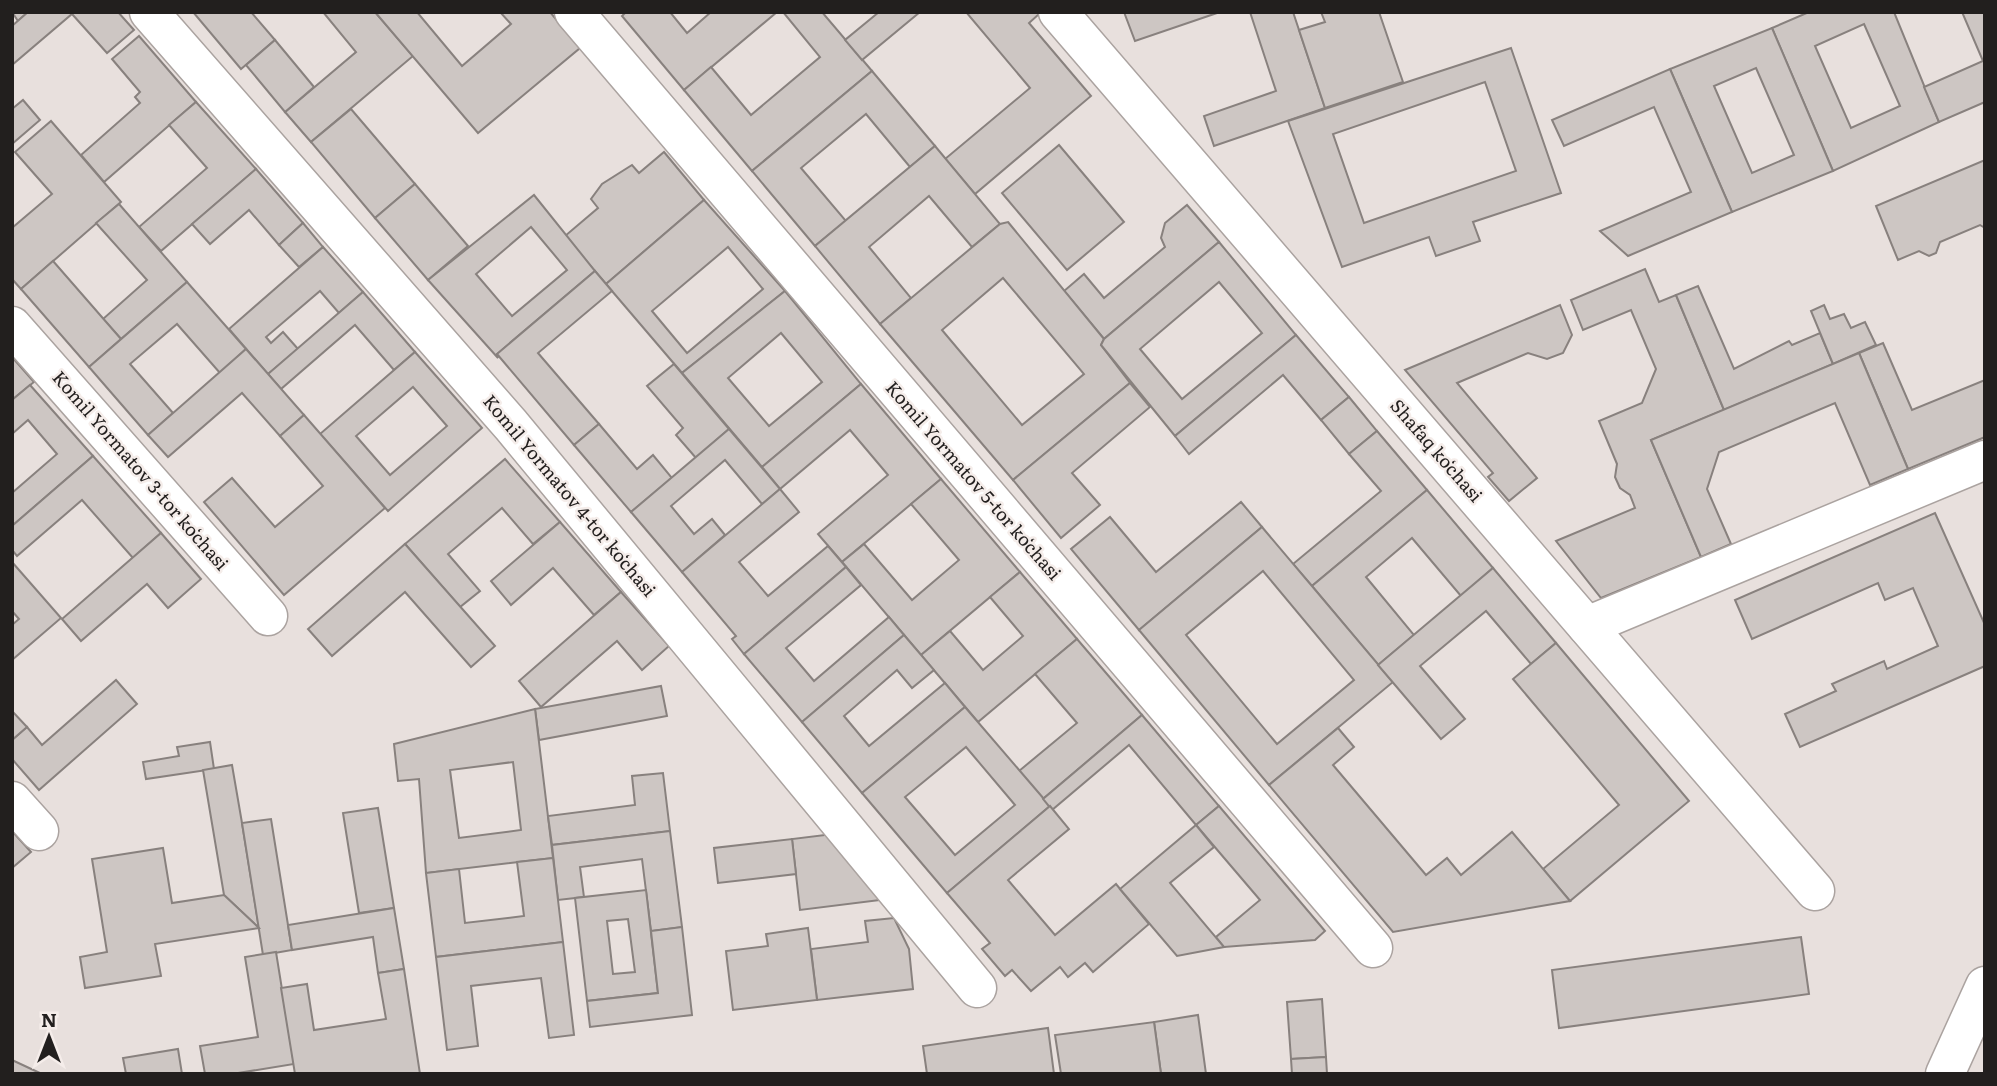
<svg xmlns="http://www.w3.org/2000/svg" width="1997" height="1086" viewBox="0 0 1997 1086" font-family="Literata,serif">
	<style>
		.building { fill: #cdc6c3; stroke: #88817e; stroke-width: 2; fill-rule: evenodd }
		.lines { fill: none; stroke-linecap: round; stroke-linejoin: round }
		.minor-casing { stroke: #aba3a0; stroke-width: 41 }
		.minor { stroke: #fff; stroke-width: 38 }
		.labels { text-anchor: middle; stroke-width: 5; stroke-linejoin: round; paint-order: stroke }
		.street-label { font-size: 18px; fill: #221f1e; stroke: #f5edea }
	</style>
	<rect width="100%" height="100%" fill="#e8e0dd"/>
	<g class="building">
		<polygon points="12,12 28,12 18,21"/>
		<polygon points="28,12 118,12 134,30 107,53 72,14 12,65 12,26"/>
		<polygon points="193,12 251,12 275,40 241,69"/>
		<polygon points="323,12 375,12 413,56 311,142 285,112 356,52"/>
		<polygon points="375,12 417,12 462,66 511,24 500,12 550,12 580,48 478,133"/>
		<polygon points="626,12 670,12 687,33 711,12 777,12 684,90 622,16"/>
		<polygon points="783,12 822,12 872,71 752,171 684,90 711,67 751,115 820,57"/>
		<polygon points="879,12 920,12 862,60 845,40"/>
		<polygon points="966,12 1037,12 1039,14 1029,23 1091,96 975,194 945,159 1030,88"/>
		<polygon points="1124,12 1220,12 1135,41"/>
		<polygon points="1250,12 1293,12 1325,108 1214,146 1204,116 1276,91"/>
		<polygon points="1321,12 1379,12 1403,82 1325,108 1299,30 1325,22"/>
		<path d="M1809 12H1894L1939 122 1833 171 1772 28ZM1864 24 1900 106 1851 128 1815 46Z"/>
		<polygon points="1962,12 1985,12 1985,102 1939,122 1924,87 1983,61"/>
		<path d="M1772 28 1833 171 1732 212 1670 69ZM1756 68 1794 155 1752 173 1714 86Z"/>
		<polygon points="139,36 196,102 104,182 81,155 140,103 135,97 140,92 112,59"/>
		<polygon points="275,40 314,87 285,112 246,65"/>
		<path d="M1511 48 1561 193 1473 222 1480 241 1436 256 1429 237 1342 267 1288 121ZM1485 82 1516 171 1364 223 1333 134Z"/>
		<polygon points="1670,69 1732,212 1628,256 1600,231 1691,192 1654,107 1564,146 1552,120"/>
		<polygon points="872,71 935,146 910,167 866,114 801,168 846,221 815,246 752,171"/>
		<polygon points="23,100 40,120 12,144 12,109"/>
		<polygon points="196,102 256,169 161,251 139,227 207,168 169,125"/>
		<polygon points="351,109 415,184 375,218 311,142"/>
		<polygon points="51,121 121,202 21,289 12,279 12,228 52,194 15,152"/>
		<polygon points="1059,145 1124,222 1067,270 1002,193"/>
		<polygon points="935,146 1000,224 972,247 929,196 869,247 911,298 880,324 815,246"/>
		<polygon points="664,152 704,200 606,284 565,236 598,208 591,199 602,184 632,165 639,173"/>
		<polygon points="1985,160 1985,228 1980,225 1940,242 1936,253 1929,256 1919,251 1898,260 1876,206"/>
		<polygon points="256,169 303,223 279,245 249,210 210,244 192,224"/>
		<polygon points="415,184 468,246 428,280 375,218"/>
		<path d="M534 195 595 271 497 354 498 358 428 280ZM531 227 567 270 512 316 476 274Z"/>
		<path d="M704 200 785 291 682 373 606 284ZM728 247 763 289 687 353 652 311Z"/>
		<polygon points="119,204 187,282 121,339 103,319 147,280 96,223"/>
		<polygon points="1187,205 1219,242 1104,339 1064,291 1084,274 1104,298 1165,247 1161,238 1165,223"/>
		<path d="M1008 222 1104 339 1101 345 1130 383 1013 480 880 324 1000 224ZM1003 278 1084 374 1022 425 942 330Z"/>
		<polygon points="303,223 323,247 299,267 279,245"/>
		<path d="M1219 242 1296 335 1175 436 1101 345 1104 339ZM1219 282 1262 333 1182 399 1140 349Z"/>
		<polygon points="323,247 363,292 339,313 320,291 266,337 271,343 283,332 298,349 268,374 229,329"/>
		<polygon points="53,261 121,339 89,367 21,289"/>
		<polygon points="1645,269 1659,302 1676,295 1724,410 1651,440 1701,557 1601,598 1556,541 1635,508 1630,495 1620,488 1615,477 1617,464 1599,421 1642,403 1656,369 1631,310 1583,330 1571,300"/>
		<polygon points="595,271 612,291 538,353 599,424 574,445 497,354"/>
		<polygon points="187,282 246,349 220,373 177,324 130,364 173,413 148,435 89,367"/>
		<polygon points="1698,286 1734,369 1789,341 1792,345 1820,333 1833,364 1724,410 1676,295"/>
		<path d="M785 291 861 384 762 467 682 373ZM781 333 822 382 769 426 728 378Z"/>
		<polygon points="363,292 415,352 394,370 355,325 281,389 268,374"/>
		<polygon points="1560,305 1572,335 1563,353 1547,359 1528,353 1457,383 1537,478 1509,501 1488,477 1493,473 1405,370"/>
		<polygon points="1824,305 1830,319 1844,314 1851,328 1865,322 1876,345 1833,364 1811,311"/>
		<polygon points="1296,335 1349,397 1321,420 1283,375 1189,454 1175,436"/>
		<polygon points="1883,343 1912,410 1985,380 1985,437 1908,469 1859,353"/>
		<polygon points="246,349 304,415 280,436 242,393 168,457 148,435"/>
		<path d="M415 352 482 428 388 511 320 434ZM413 387 447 426 390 475 356 436Z"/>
		<polygon points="1859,353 1908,469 1870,485 1835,403 1719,452 1707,489 1731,544 1701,557 1651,440"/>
		<polygon points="12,357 34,382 12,400"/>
		<polygon points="674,364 729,429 696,458 676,435 683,428 647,386"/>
		<polygon points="1130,383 1150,407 1072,473 1100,505 1061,538 1013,480"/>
		<polygon points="861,384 941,479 842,562 818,534 888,475 850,430 780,489 762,467"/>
		<polygon points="30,385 93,456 12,526 12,493 57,454 28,420 12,434 12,400"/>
		<polygon points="1349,397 1377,431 1349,454 1321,420"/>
		<polygon points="304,415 385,508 284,595 204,502 232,478 275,527 323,486 280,436"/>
		<polygon points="599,424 637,469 653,455 672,478 631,512 574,445"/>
		<polygon points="729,429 780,489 762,504 725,460 671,506 694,534 712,519 725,535 682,572 631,512"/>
		<polygon points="1377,431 1427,490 1312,586 1293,564 1381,491 1349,454"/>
		<polygon points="93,456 161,533 133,558 82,500 17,556 12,550 12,526"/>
		<polygon points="505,459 560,522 533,544 502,508 448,554 480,591 460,607 405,544"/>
		<polygon points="941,479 1020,572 921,655 842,562 864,544 912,600 959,560 911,504"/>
		<polygon points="780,489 799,512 739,562 768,596 828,546 846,567 744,654 732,639 736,636 682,572"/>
		<polygon points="1427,490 1493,568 1461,596 1412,538 1366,577 1414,635 1378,665 1312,586"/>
		<polygon points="1241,502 1262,527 1139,630 1071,549 1110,517 1156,572"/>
		<polygon points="1935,513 1985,625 1985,666 1800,747 1785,714 1836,691 1832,684 1884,661 1887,669 1938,646 1913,588 1885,600 1878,583 1752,639 1735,600"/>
		<polygon points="560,522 621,592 594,615 553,568 511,605 491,581"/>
		<path d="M1262 527 1393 682 1269 785 1139 630ZM1263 571 1354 680 1277 744 1186 635Z"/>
		<polygon points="161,533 201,579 168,608 147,584 81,641 62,619"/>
		<polygon points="405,544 495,646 471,667 405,592 332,656 308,629"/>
		<polygon points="12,562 61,618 12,660 12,625 19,619 12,611"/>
		<polygon points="846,567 861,585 786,648 814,681 889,617 904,635 802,722 744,654"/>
		<polygon points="1493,568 1556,643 1531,664 1486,611 1420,666 1465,719 1441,739 1378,665"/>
		<polygon points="1020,572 1077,639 978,722 921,655 950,631 983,670 1023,636 990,597"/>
		<polygon points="621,592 669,646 642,670 617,641 541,707 519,681"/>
		<polygon points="904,635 934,670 912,688 897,670 844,716 869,746 945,683 965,707 862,793 802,722"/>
		<polygon points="1077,639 1142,715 1043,799 1019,771 1077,723 1035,674"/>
		<polygon points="1556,643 1689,801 1570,901 1543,869 1619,805 1513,679"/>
		<polygon points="116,680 137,704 39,790 12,759 12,740 27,727 42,745"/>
		<polygon points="661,686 667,716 539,740 535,709"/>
		<path d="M965 707 1050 806 947 893 862 793ZM966 747 1015 805 955 855 905 797Z"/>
		<path d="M535 709 553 858 426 873 419 779 398 781 394 744ZM513 762 521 830 459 838 450 770Z"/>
		<polygon points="12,711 27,727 12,740"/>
		<polygon points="1142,715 1219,806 1196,825 1129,745 1052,810 1043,799"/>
		<polygon points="1338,728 1354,747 1333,765 1426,875 1447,858 1461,875 1512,832 1570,901 1393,932 1269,785"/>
		<polygon points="210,742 214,769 146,779 143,762 179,756 177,747"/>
		<polygon points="232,765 242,823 259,928 224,895 203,770"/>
		<polygon points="663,773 670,831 552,845 548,816 635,805 632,776"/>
		<polygon points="1050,806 1069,829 1008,880 1055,935 1116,884 1149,924 1093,972 1085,963 1068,977 1060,967 1031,991 1012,970 1005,976 982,949 990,943 947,893"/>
		<polygon points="1219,806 1325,931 1315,940 1224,947 1216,937 1260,900 1196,825"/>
		<polygon points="378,808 394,908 359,913 343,813"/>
		<polygon points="271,819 292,950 263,955 242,823"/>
		<polygon points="1196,825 1214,847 1170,883 1224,947 1177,956 1120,889"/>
		<polygon points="12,831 31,852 12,868"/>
		<polygon points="670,831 682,927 651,931 642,859 580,867 584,897 558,900 552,845"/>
		<polygon points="833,834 888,899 800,910 792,839"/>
		<polygon points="792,839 796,874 718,883 714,848"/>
		<polygon points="163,848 172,903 224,895 259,928 155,944 161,976 85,988 80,957 107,952 92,859"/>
		<polygon points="553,858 563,942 436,957 426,873 459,869 465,923 524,916 517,862"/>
		<path d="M646 890 658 993 587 1001 575 898ZM628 919 635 972 613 974 607 921Z"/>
		<polygon points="394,908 404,969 378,973 373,937 292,950 288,925"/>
		<polygon points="894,918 909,949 913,989 817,1000 811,949 868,942 865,921"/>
		<polygon points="682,927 692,1015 590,1027 587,1001 658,993 651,931"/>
		<polygon points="808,928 817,1000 733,1010 726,951 768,946 766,934"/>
		<polygon points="1801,937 1809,994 1559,1028 1552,970"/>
		<polygon points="563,942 574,1035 549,1038 541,978 471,986 478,1046 447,1050 436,957"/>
		<polygon points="276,952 294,1064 232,1074 205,1074 200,1046 258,1037 245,957"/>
		<polygon points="404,969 420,1074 295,1074 281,988 307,984 314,1030 386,1019 378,973"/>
		<polygon points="1322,999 1326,1057 1291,1059 1287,1002"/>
		<polygon points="1198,1015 1206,1074 1161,1074 1154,1022"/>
		<polygon points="1154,1022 1161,1074 1061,1074 1055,1035"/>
		<polygon points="1048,1028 1054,1074 927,1074 923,1046"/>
		<polygon points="178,1049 182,1074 126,1074 123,1058"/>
		<polygon points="1326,1057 1327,1074 1292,1074 1291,1059"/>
		<polygon points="12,1060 42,1074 12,1074"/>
	</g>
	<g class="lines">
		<g class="minor-casing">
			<g id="minor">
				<polyline points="149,12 511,425 977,988"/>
				<polyline points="574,12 1373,948"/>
				<polyline points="1058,12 1815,891"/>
				<polyline points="12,326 268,616"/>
				<polyline points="1587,626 1985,460"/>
				<polyline points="12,801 39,831"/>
				<polyline points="1945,1074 1985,986"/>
			</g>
		</g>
		<use href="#minor" class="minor"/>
	</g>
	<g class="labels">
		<g class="street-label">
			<text transform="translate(1436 451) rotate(49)" y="6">Shafaq koʻchasi</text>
			<text transform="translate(140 471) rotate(49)" y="6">Komil Yormatov 3-tor koʻchasi</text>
			<text transform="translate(973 481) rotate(49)" y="6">Komil Yormatov 5-tor koʻchasi</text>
			<text transform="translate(569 496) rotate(50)" y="6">Komil Yormatov 4-tor koʻchasi</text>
		</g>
	</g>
	<rect width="1997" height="1086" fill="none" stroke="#221f1e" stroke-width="28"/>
	<g transform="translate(49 1037)" stroke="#f5edea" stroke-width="5" paint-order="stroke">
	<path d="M0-5L12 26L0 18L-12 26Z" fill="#221f1e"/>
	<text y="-10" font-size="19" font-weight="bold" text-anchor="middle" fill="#221f1e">N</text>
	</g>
</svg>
